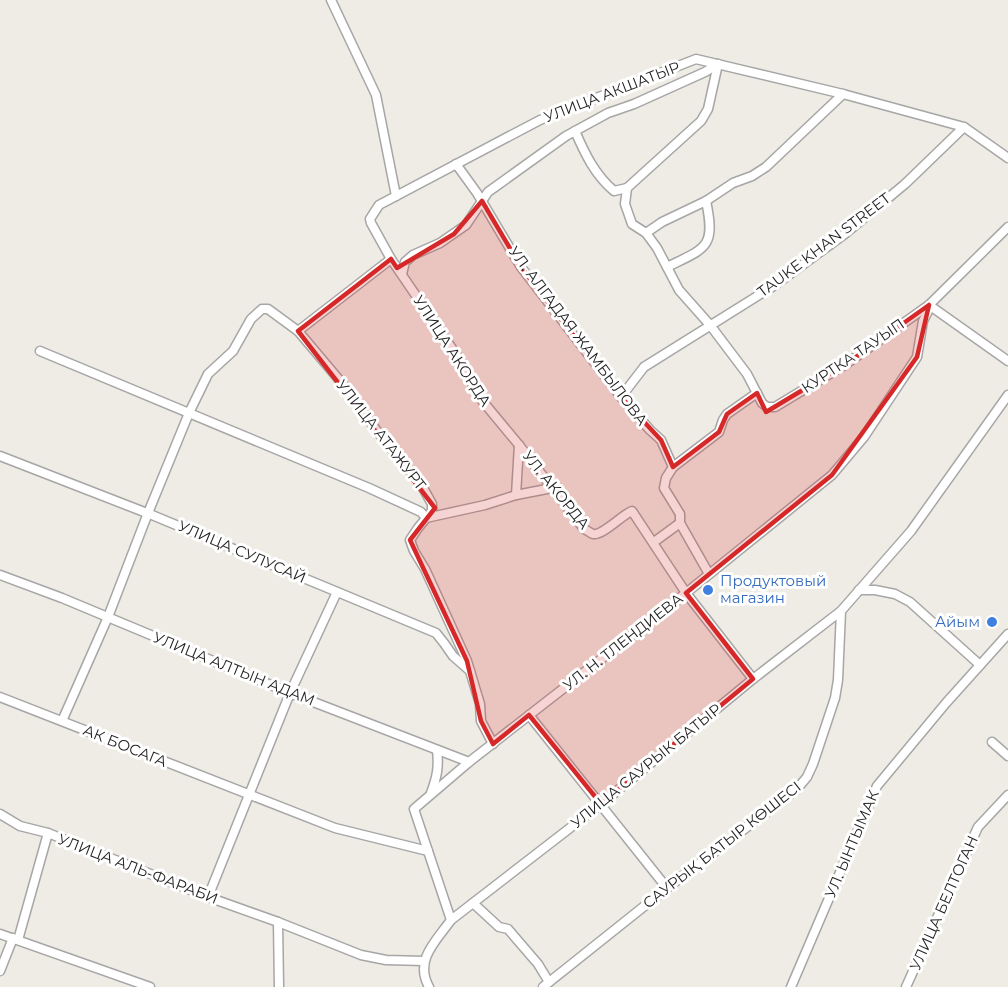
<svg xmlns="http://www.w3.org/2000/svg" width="1008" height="987" viewBox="0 0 1008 987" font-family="Montserrat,sans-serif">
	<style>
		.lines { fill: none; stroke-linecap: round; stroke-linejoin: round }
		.minor-casing { stroke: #a6a6a6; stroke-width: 11 }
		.minor { stroke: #fff; stroke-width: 8 }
		.marked { fill: #d62828; fill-opacity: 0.2; stroke: #d62828; stroke-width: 4.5; stroke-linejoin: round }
		.shop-dot { fill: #3f7fe0; stroke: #fff; stroke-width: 2 }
		.labels { text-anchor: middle; stroke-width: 6; stroke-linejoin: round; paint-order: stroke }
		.street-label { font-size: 15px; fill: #1f1f1f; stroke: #fff }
		.shop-label { font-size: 15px; fill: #366cbe; stroke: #fff; text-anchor: start }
	</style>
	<rect width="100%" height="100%" fill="#efece5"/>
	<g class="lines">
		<g class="minor-casing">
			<g id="minor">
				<polyline points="331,0 376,95 396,196"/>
				<polyline points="718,64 708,109 701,121 627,188 625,204 632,224 646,233 657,248 679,290 710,325 747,374 762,403 767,407 775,407 846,364 929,305 1008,227"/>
				<path d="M575 131C585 154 595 175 614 191L627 188"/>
				<polyline points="456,164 477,193 521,267 621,397 650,430 661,440 673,467 666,478 664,488 680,514 680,523 709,574"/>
				<polyline points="646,233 662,222 706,201 733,183 752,176 766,167 843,94"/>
				<path d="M667 267C706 248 716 248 706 201"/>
				<polyline points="402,274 405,262 413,255 440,243 466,225 488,192 566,136 608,113 634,104 705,72 718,64"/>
				<polyline points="298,331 391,259"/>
				<polyline points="40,351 369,488 421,512 426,518 485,505 516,495 552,488"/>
				<polyline points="621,397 644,367 775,285 846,233 905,184 964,127"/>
				<polyline points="0,456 152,515 436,633 444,643 453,656 470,671"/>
				<polyline points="673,467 719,432 723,420 727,414 757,393"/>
				<polyline points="516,495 519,445"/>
				<polyline points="654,542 680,523"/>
				<polyline points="0,575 62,598 290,693 469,762"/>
				<polyline points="859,590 875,590 895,594 910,602 980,665"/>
				<path d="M753 679 686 593 632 511C622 515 602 536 593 534 590 533 587 530 584 529L519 445 480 398 474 388 464 366 391 259 371 223 370 219 379 205 540 120 696 59 843 94 964 127 1008 158"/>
				<polyline points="0,697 335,828 428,851"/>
				<polyline points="529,715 667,888"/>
				<polyline points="62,721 108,617 148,513 189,413 208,374 233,351 251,319 262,309 268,309 298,331 341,382 377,431 422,486 432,504 432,511 418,528 410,540 414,551 425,569 467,661 480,704 481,721 493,744"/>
				<polyline points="992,742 1008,756"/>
				<path d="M431 793C437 777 439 767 437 750"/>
				<polyline points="0,814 20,826 48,833 208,897 278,922 361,955 386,960 424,961"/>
				<polyline points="208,897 290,693 337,592"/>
				<polyline points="473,903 499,927 508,929 538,964 549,982"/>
				<polyline points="451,920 601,804 753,679 841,611"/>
				<polyline points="278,922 279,987"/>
				<polyline points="0,934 150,987"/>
				<polyline points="18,940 48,833"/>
				<polyline points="0,971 13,938"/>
				<path d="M429 987C414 960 436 941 451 920L414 809 469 762 686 593 832 475 864 437 917 357 923 321 928 311 929 305 1008 361"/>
				<polyline points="543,987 667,888 797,789 807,777 813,764 835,698 838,680 841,611 911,531 1008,395"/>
				<polyline points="791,987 877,786 946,703 1008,634"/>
				<polyline points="906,987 978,827 1008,795"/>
			</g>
		</g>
		<use href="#minor" class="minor"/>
	</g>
	<path class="marked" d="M482 201 521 267 621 397 661 440 673 467 719 432 727 414 757 393 766 412 846 364 929 305 917 357 832 475 686 593 753 679 601 804 529 715 493 744 481 721 467 661 410 540 435 508 298 331 391 259 397 268 454 234Z"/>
	<g class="shop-dot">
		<circle cx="708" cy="590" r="6"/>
		<circle cx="992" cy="622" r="6"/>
	</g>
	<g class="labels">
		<g class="street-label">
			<text transform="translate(612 92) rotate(-21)" y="5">УЛИЦА АКШАТЫР</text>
			<text transform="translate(824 245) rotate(-37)" y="5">TAUKE KHAN STREET</text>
			<text transform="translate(578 336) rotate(53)" y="5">УЛ. АЛГАДАЯ ЖАМБЫЛОВА</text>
			<text transform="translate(452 351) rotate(57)" y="5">УЛИЦА АКОРДА</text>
			<text transform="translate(853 356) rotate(-34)" y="5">КУРТКА ТАУЫП</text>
			<text transform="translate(381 435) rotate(52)" y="5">УЛИЦА АТАЖУРТ</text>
			<text transform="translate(556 490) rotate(51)" y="5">УЛ. АКОРДА</text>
			<text transform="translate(242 552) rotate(23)" y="5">УЛИЦА СУЛУСАЙ</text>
			<text transform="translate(623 642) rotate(-38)" y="5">УЛ. Н. ТЛЕНДИЕВА</text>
			<text transform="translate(234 669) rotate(22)" y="5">УЛИЦА АЛТЫН АДАМ</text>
			<text transform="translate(125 746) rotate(22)" y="5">АК БОСАГА</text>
			<text transform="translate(646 766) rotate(-39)" y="5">УЛИЦА САУРЫК БАТЫР</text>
			<text transform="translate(852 844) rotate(-67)" y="5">УЛ. ЫНТЫМАК</text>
			<text transform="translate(722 845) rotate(-38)" y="5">САУРЫҚ БАТЫР КӨШЕСІ</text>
			<text transform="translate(138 869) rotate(21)" y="5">УЛИЦА АЛЬ-ФАРАБИ</text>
			<text transform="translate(944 903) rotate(-66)" y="5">УЛИЦА БЕЛТОГАН</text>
		</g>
		<g class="shop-label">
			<text x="720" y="586">Продуктовый<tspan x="720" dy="17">магазин</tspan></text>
			<text x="980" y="627" text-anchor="end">Айым</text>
		</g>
	</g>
</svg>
